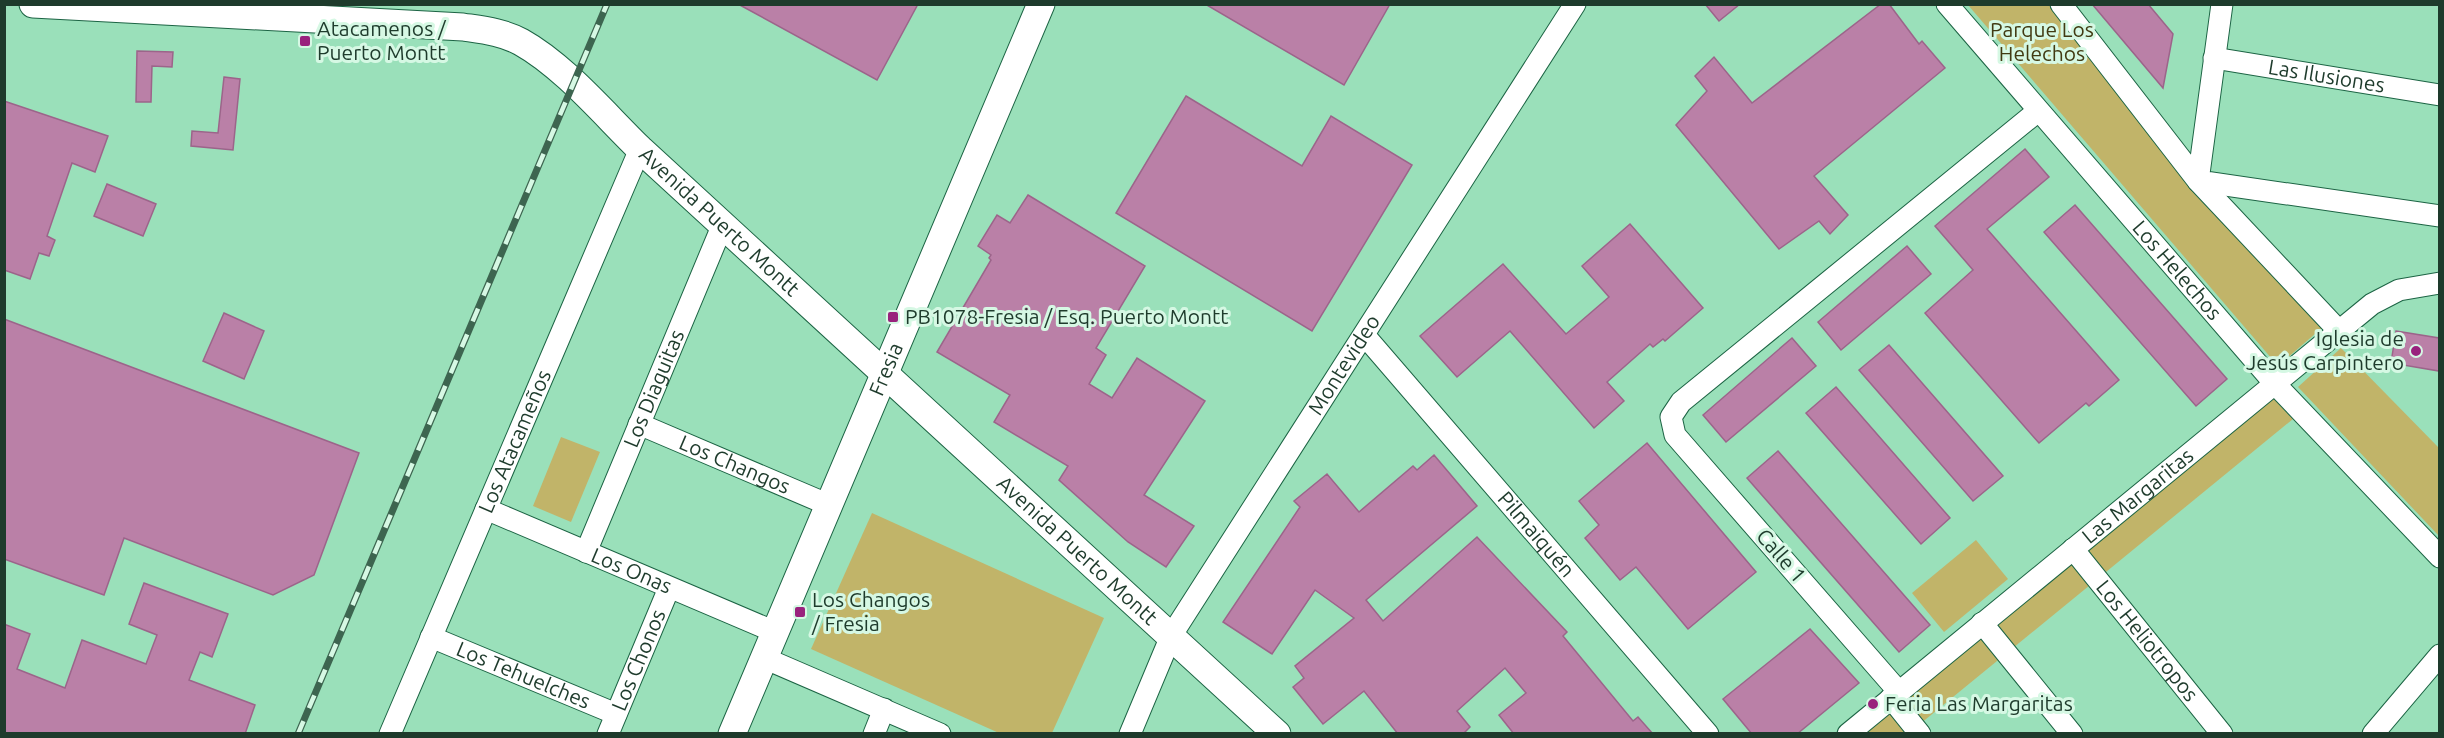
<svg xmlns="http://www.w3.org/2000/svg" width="2444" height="738" viewBox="0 0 2444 738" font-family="Ubuntu,sans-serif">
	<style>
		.green { fill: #c1b469 }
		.building { fill: #ba80a7; stroke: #9c648a; stroke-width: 1.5 }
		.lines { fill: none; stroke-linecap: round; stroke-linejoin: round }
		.minor-casing { stroke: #1c6444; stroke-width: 23 }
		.tertiary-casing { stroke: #1c6444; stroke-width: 29 }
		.minor { stroke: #fff; stroke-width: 21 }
		.tertiary { stroke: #fff; stroke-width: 27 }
		.rail-casing { stroke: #3d6550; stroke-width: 7 }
		.rail { stroke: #d6f8e4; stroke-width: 4.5; stroke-dasharray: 14; stroke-linecap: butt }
		.poi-dot { fill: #99227d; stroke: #d6f8e4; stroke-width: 2 }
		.labels { text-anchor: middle; stroke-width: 6; stroke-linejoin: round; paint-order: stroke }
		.poi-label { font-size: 21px; fill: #1e3b2c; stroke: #d6f8e4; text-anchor: start }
		.park-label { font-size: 21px; fill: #413a12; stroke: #d6f8e4 }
		.street-label { font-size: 21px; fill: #1e3b2c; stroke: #d6f8e4 }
	</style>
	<rect width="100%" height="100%" fill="#9ae0ba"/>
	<g class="green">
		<polygon points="1968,5 2052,5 2323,327 2278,366"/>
		<polygon points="2341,348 2439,448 2439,536 2298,387"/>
		<polygon points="2271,396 2293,419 1909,733 1864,734"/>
		<polygon points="561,437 600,452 571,522 533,506"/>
		<polygon points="872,513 1104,618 1052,733 999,733 811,649"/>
		<polygon points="1976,540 2008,579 1944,632 1912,593"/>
	</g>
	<g class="building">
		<polygon points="738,4 918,4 877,80"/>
		<polygon points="1205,4 1390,4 1344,85"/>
		<polygon points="1705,4 1740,4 1719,21"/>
		<polygon points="1881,4 1889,4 1919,44 1922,41 1945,68 1814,176 1848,215 1830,234 1819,221 1779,249 1676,125 1707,91 1695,76 1714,57 1752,103"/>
		<polygon points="2092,4 2148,4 2173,34 2163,88"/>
		<polygon points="137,51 173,52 172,67 152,66 151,102 136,102"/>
		<polygon points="224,77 240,79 233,150 191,146 192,131 218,133"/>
		<polygon points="1186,96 1302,166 1331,116 1412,165 1312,331 1116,213"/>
		<polygon points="4,101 108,136 95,172 72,163 47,236 55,240 49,256 39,253 30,279 4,270"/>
		<polygon points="2025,149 2049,177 1987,229 2119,380 2089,406 2086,403 2039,443 1925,313 1973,270 1935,226"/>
		<polygon points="107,184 156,204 143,236 94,216"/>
		<polygon points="1028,195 1145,266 1096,348 1106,355 1089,384 1112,398 1137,358 1205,401 1144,495 1194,526 1166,567 1128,542 1059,480 1068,466 994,422 1010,395 937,352 991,260 989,258 991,255 978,246 997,215 1010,223"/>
		<polygon points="2075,205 2227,379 2196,406 2044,232"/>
		<polygon points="1630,224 1703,308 1665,341 1663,339 1653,347 1650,344 1607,382 1624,401 1594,428 1510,331 1457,377 1420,336 1503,264 1566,334 1609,297 1582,266"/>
		<polygon points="1907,246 1931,274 1841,350 1818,322"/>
		<polygon points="224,313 264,331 244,379 203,361"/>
		<polygon points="4,319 359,453 314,575 273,595 124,538 104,595 4,559"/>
		<polygon points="2396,331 2439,338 2439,371 2391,363"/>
		<polygon points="1792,338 1816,366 1726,442 1703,415"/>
		<polygon points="1889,345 2003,476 1973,501 1859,370"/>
		<polygon points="1836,387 1950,518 1921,544 1806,413"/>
		<polygon points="1647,443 1756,572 1688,629 1636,567 1620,580 1585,538 1599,525 1579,501"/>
		<polygon points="1778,451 1930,625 1899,652 1747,478"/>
		<polygon points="1434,455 1477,506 1366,600 1383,621 1477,537 1567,632 1563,636 1633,721 1638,717 1653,734 1514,734 1499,715 1526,693 1505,668 1457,711 1470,727 1463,734 1398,734 1364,691 1323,724 1293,687 1304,678 1295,666 1354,618 1315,590 1272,654 1223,622 1300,507 1294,501 1327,474 1359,512 1413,466 1417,470"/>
		<polygon points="144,583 228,614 212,657 200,652 189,680 255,705 245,734 4,734 4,624 30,634 17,669 65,688 82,640 146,664 157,635 129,624"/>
		<polygon points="1810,629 1859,683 1797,734 1752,734 1723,699"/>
	</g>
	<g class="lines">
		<g class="minor-casing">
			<g id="minor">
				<path id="s1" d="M1947 4 2275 384 2440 557"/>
				<polyline points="2061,4 2198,181 2339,331"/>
				<polyline points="2222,4 2198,181 2440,216"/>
				<path id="s2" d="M2214 58 2440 95"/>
				<path id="s3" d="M1365 336 1708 734"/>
				<path id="s4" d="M639 424 829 505"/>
				<path id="s5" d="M486 509 775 632"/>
				<path id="s6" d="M2073 549 2222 734"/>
				<path id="s7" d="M586 552 723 224"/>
				<polyline points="1982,623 2072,734"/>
				<path id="s8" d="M431 637 616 714"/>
				<polyline points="764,658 940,734"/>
				<polyline points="1899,692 1675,435 1671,417 1681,402 2038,111"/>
				<polyline points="1891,698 1920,734"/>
				<path id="s9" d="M390 734 640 149"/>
				<path id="s10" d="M608 734 669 588"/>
				<polyline points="874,734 884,709"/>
				<path id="s11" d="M1130 734 1171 636 1575 4"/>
				<path id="s12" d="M1848 734 2372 304 2399 290 2440 283"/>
				<polyline points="2373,734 2440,655"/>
			</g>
		</g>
		<g class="tertiary-casing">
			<g id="tertiary">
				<path id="s13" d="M33 4 463 27C483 30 503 32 521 42 564 66 604 114 640 149L1277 734"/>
				<path id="s14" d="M732 734 1041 4"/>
			</g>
		</g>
		<use href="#minor" class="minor"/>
		<use href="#tertiary" class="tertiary"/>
		<g class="rail-casing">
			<polyline id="rail" points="298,734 607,4"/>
		</g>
		<use href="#rail" class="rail"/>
	</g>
	<g class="poi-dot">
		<rect x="299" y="35" width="12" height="12" rx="3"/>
		<rect x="887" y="311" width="12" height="12" rx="3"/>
		<circle cx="2416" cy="351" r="6"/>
		<rect x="794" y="606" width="12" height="12" rx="3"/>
		<circle cx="1873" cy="704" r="6"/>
	</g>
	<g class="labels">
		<g class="poi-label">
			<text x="317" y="36">Atacamenos /<tspan x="317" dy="24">Puerto Montt</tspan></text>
			<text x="905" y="324">PB1078-Fresia / Esq. Puerto Montt</text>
			<text x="2404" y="346" text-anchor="end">Iglesia de<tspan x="2404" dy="24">Jesús Carpintero</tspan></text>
			<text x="812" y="607">Los Changos<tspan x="812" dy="24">/ Fresia</tspan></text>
			<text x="1885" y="711">Feria Las Margaritas</text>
		</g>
		<g class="park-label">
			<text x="2042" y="37">Parque Los<tspan x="2042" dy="24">Helechos</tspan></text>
		</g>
		<g class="street-label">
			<text dy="7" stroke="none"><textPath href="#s2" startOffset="114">Las Ilusiones</textPath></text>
			<text dy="7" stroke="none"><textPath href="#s13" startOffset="759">Avenida Puerto Montt</textPath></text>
			<text dy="7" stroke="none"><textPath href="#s1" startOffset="352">Los Helechos</textPath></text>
			<text dy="7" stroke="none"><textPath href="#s11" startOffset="428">Montevideo</textPath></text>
			<text dy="7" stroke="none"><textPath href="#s14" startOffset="396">Fresia</textPath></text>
			<text dy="7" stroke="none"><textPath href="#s7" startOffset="177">Los Diaguitas</textPath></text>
			<text dy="7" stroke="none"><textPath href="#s9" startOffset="318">Los Atacameños</textPath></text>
			<text dy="7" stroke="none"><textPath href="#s4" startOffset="104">Los Changos</textPath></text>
			<text dy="7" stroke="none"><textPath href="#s12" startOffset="375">Las Margaritas</textPath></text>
			<text dy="7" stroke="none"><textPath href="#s3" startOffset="262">Pilmaiquén</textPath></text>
			<text dy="7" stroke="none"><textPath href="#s13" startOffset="1245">Avenida Puerto Montt</textPath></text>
			<text transform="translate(1781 556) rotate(49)" y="7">Calle 1</text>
			<text dy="7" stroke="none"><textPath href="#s5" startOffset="158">Los Onas</textPath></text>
			<text dy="7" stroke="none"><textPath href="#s6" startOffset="118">Los Heliotropos</textPath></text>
			<text dy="7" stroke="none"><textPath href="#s10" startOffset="80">Los Chonos</textPath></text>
			<text dy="7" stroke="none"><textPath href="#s8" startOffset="100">Los Tehuelches</textPath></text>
		</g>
	</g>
	<rect width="2444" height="738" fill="none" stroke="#1e3b2c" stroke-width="12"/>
</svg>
